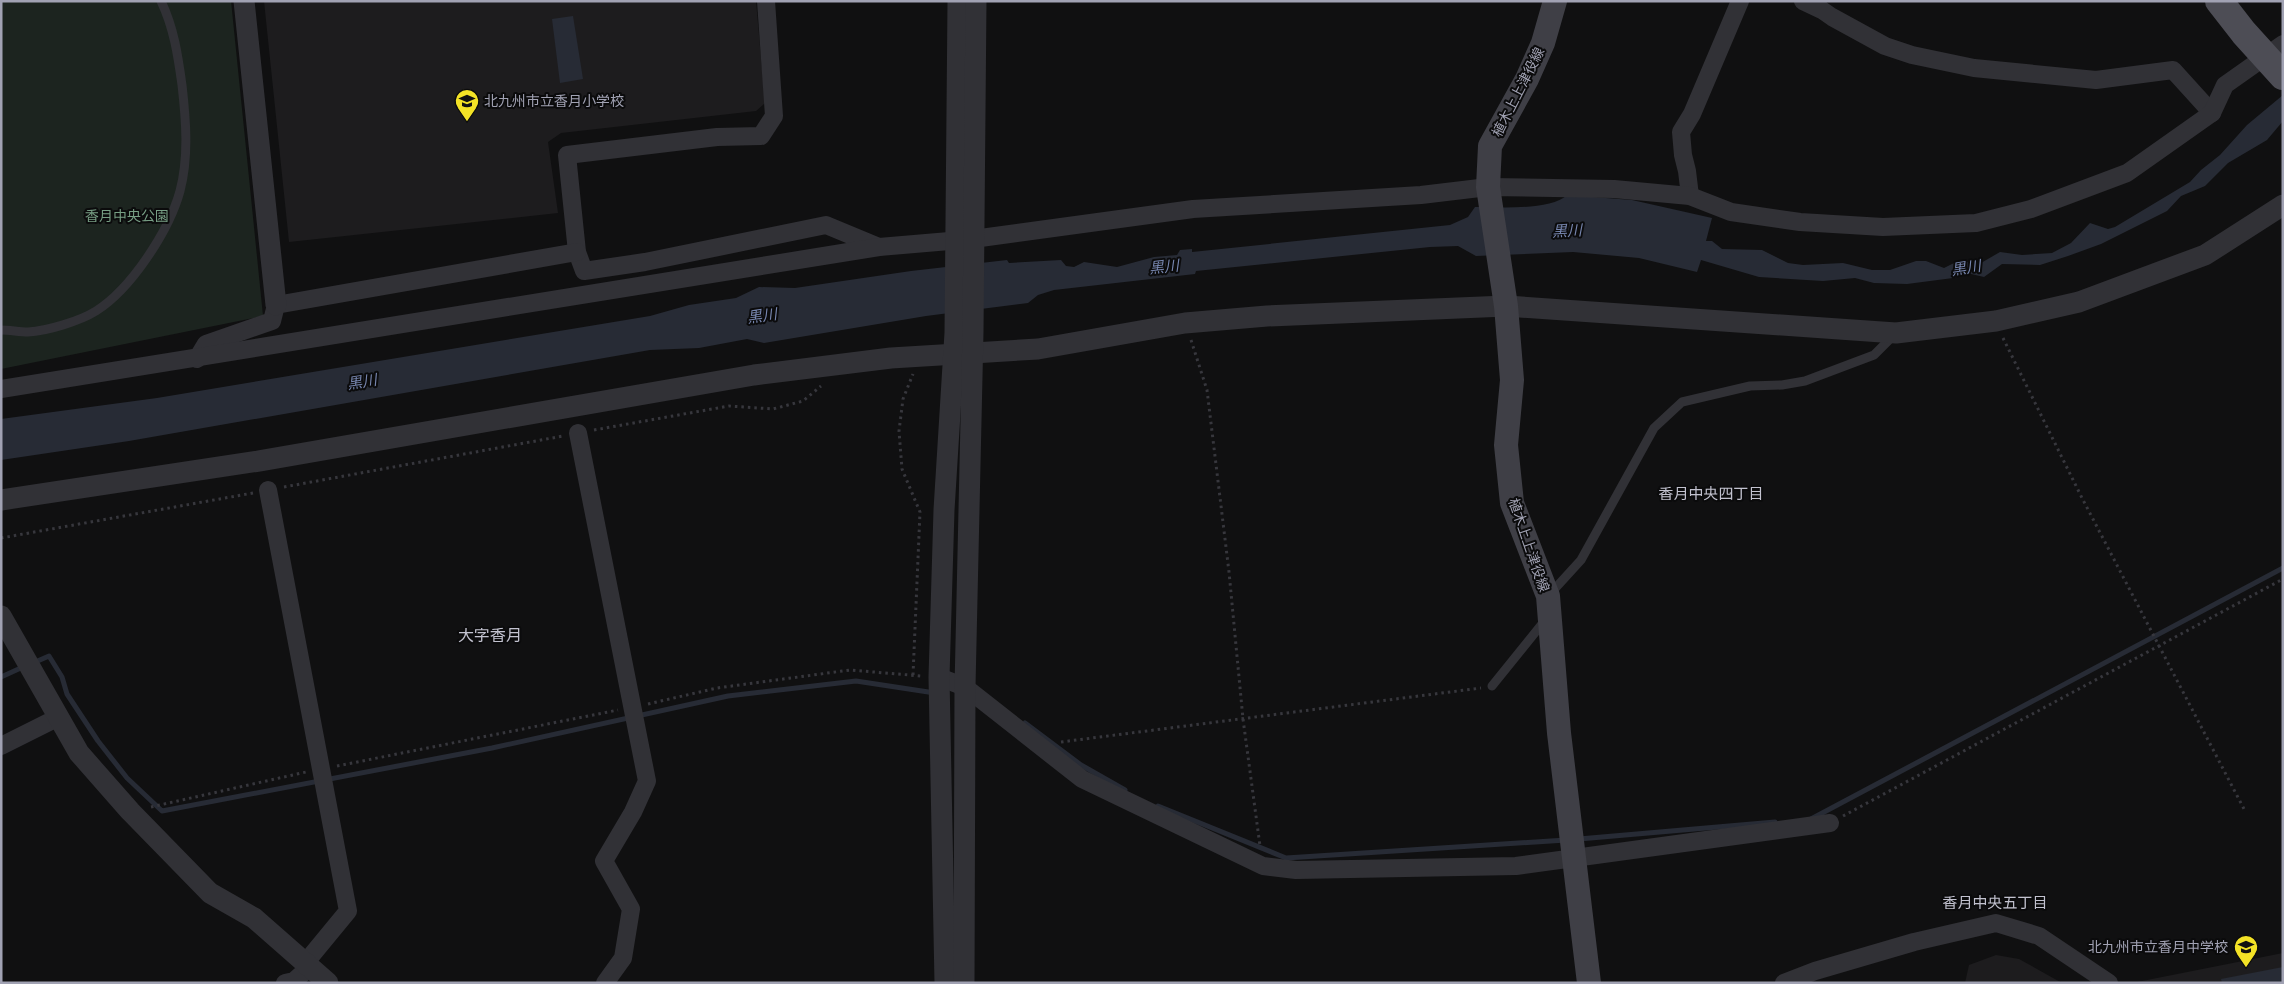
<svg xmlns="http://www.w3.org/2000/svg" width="2284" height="984" viewBox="0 0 2284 984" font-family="'Public Sans','Noto Sans JP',sans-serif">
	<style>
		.built { fill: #1d1c1e }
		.green { fill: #1c241f }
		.water { fill: #272b35 }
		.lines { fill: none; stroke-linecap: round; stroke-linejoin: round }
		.stream { stroke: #272b35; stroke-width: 5 }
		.path { stroke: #37373d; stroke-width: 3; stroke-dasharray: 2.5 4; stroke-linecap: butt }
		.service { stroke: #313136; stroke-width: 9 }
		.minor { stroke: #313136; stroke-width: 18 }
		.tertiary { stroke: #313136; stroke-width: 21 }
		.secondary { stroke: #3f3f46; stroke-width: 24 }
		.primary { stroke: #4d4d55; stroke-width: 28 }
		.labels { text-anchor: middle; stroke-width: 4; stroke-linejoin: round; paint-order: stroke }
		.street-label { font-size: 14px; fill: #a1a2b3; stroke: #0b0b0c }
		.poi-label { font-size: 14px; fill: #a1a2b3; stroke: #0b0b0c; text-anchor: start }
		.park-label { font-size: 14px; fill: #779e84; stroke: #0b0b0c }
		.water-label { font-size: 15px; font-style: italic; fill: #7786af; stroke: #0b0b0c }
		.neighbourhood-label { font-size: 15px; fill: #c2c2cf; stroke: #0b0b0c }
		.quarter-label { font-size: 16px; fill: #c2c2cf; stroke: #0b0b0c }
	</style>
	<rect width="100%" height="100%" fill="#101011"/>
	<g class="built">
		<polygon points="264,1 756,1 765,103 756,111 561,133 548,142 558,213 289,242"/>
		<polygon points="2283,953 2283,983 2137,983 2137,982"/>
		<polygon points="1996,955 2019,959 2062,983 1965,983 1969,965"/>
	</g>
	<polygon class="green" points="1,1 231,1 263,316 1,369"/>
	<g class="water">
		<polygon points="573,16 583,79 560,83 552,19"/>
		<path d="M2283 95V121L2267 140 2228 163 2205 186 2181 196 2167 211 2101 244 2068 256 2040 265 2002 264 1984 277 1967 273 1953 278 1907 284 1874 283 1855 278 1823 281 1759 277 1701 260 1697 272 1639 258 1573 252 1476 256 1458 246 1430 247 1196 271 1195 274 1054 290 1038 295 1028 303 926 316 764 343 747 339 699 348 650 350 129 441 1 460V419L157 398 650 316 689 305 736 298 759 287 795 288 911 271 1007 260 1009 263 1061 260 1066 266 1074 267 1084 262 1117 267 1154 257 1177 255 1180 250 1192 249V252L1450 225 1468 217 1475 207C1498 207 1551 211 1567 195L1632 200 1712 218 1706 241H1712L1722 249 1762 250 1788 263 1803 265 1843 263 1872 270H1890L1916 261H1926L1944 268 1958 261 1981 263 2000 252 2022 255 2052 253 2071 243 2090 223 2108 229 2115 227 2190 182 2201 170 2220 155 2247 125Z"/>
		<polygon points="2283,967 2283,983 2222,983 2221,979"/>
	</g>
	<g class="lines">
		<g class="stream">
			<polyline points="33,663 49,656 62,677 67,694 98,741 127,778 162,811 492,748 728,696 856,681 935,693"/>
			<polyline points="1,677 23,667"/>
			<polyline points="1025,723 1081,765 1125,790"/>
			<polyline points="1158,806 1286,858 1566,840"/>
			<polyline points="1811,819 2283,568"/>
			<polyline points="1579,839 1775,822"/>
		</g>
		<g class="path">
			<polyline points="2003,338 2082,498 2244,809"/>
			<polyline points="1191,340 1207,390 1229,572 1243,719 1260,846"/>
			<polyline points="594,430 729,406 773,409 803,401 821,386"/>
			<polyline points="284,487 563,436"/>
			<polyline points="1,538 253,493"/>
			<polyline points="913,675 920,512 902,469 899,431 903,399 913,374"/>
			<polyline points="648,704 717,688 850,670 921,676"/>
			<polyline points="1061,742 1481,688"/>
			<polyline points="337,766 618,710"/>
			<polyline points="151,807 306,772"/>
			<polyline points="1843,816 2283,579"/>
		</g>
		<g class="service">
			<path d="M1 330C10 330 19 332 28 332 47 331 80 321 96 311 131 289 169 231 180 191 189 157 186 120 182 85 178 56 174 28 161 1"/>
			<polyline points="1550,594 1581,560 1654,428 1682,402 1750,386 1782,385 1805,381 1874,355 1894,335"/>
			<polyline points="1492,686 1546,619"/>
		</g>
		<g class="minor">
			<polyline points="766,1 774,116 761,136 717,137 567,155 577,252 584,271 645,262 826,225 879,247"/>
			<polyline points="1803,1 1822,10 1832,17 1885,46 1912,55 1974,68 2096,80 2173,70 2212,113"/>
			<polyline points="1690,196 1687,171 1683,155 1681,132 1692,114 1740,1"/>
			<polyline points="197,359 206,344 272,321 276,305 577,252"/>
			<polyline points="1,389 879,247 973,239 1193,209 1421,195 1488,187 1614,189 1690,196 1731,212 1800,222 1883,227 1976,223 2031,209 2127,173 2212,113 2225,85 2283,44"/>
			<polyline points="578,433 647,781 633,812 604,861 631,909 623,958 605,983"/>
			<polyline points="268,490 348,911 306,962"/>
			<polyline points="939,677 965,687 1082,779 1263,866 1296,870 1516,866 1830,823"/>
			<polyline points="1,746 59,717"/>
			<polyline points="285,983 294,981 311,966"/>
			<polyline points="1784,983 1815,971 1914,942 1996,923 2039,936 2109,983"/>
		</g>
		<g class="tertiary">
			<polyline points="244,1 276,305"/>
			<polyline points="1,500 259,461 754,375 891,358 1038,349 1185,323 1267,316 1506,306 1896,333 1996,321 2079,302 2205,255 2283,205"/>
			<polyline points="1,616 79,753 130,811 210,893 254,918 328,983"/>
			<polyline points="945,983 939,677 944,510 955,333 958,1"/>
			<polyline points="964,983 965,687 973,332 976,1"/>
		</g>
		<polyline class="secondary" points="1555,1 1543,43 1527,79 1490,146 1488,187 1506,306 1512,380 1506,445 1512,503 1548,596 1559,733 1589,983"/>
		<polyline class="primary" points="2219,1 2244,33 2283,76"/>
	</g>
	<defs>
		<g id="school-pin" transform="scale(1.25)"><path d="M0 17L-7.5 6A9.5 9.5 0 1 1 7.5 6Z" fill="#f3e226" stroke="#0b0b0c"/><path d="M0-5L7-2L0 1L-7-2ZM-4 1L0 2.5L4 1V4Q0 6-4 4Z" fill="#111"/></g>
	</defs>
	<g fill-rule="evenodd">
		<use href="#school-pin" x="467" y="101"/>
		<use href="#school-pin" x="2246" y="947"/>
	</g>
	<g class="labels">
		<g class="street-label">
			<text transform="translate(1518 92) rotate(-63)" y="5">植木上上津役線</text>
			<text transform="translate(1529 545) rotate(71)" y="5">植木上上津役線</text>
		</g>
		<g class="poi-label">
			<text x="484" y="106">北九州市立香月小学校</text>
			<text x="2228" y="952" text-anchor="end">北九州市立香月中学校</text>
		</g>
		<g class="park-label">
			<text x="127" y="221">香月中央公園</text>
		</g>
		<g class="water-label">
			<text transform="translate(1567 231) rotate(-3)" y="5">黒川</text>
			<text transform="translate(1164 267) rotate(-6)" y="5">黒川</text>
			<text transform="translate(1966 268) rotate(-9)" y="5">黒川</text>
			<text transform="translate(762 316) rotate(-8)" y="5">黒川</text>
			<text transform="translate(362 382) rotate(-9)" y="5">黒川</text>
		</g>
		<g class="neighbourhood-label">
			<text x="1711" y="499">香月中央四丁目</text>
			<text x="1995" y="908">香月中央五丁目</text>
		</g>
		<g class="quarter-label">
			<text x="490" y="641">大字香月</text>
		</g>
	</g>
	<rect width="2284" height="984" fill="none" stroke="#a1a2b3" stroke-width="5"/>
</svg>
